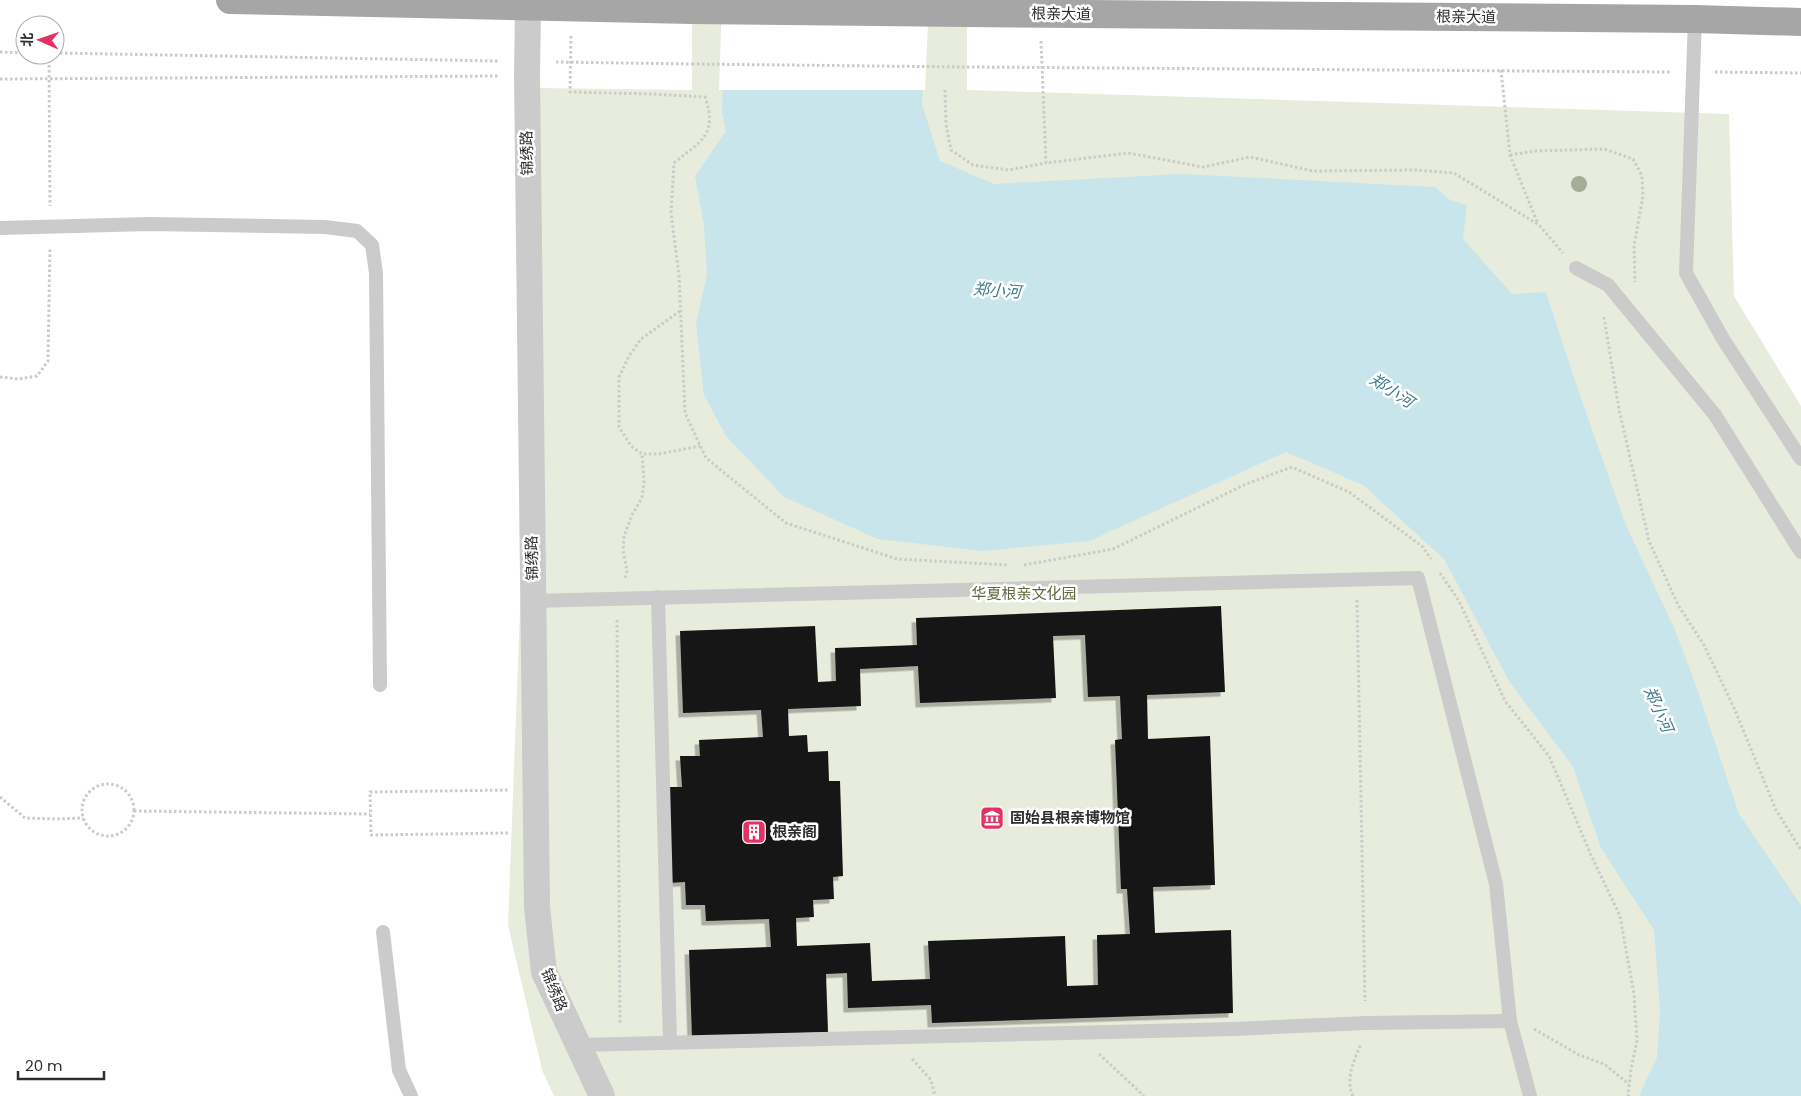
<svg xmlns="http://www.w3.org/2000/svg" width="1801" height="1096" viewBox="0 0 1801 1096" font-family="Poppins,'Noto Sans SC',sans-serif">
	<style>
		.green { fill: #e8ecdc }
		.water { fill: #c8e5eb }
		.pier { fill: #fff }
		.building { fill: #151515; fill-rule: evenodd; filter: url(#shadow) }
		.lines { fill: none; stroke-linecap: round; stroke-linejoin: round }
		.path { stroke: #cbcbcb; stroke-width: 3; stroke-dasharray: 2.5 2.5; stroke-linecap: butt }
		.service { stroke: #cbcbcb; stroke-width: 14 }
		.minor { stroke: #cbcbcb; stroke-width: 26 }
		.primary { stroke: #a6a6a6; stroke-width: 28 }
		.path-bridge { stroke: #cbcbcb; stroke-width: 3; stroke-dasharray: 2.5 2.5; stroke-linecap: butt }
		.primary-bridge { stroke: #a6a6a6; stroke-width: 28 }
		.tree { fill: #a5ad94 }
		.labels { text-anchor: middle; stroke-width: 5; stroke-linejoin: round; paint-order: stroke }
		.street-label { font-size: 15px; fill: #2e2e2e; stroke: #fff }
		.park-label { font-size: 15px; fill: #5b6a3c; stroke: #fff }
		.poi-label { font-size: 15px; font-weight: bold; fill: #2e2e2e; stroke: #fff; text-anchor: start }
		.water-label { font-size: 16px; font-style: italic; fill: #3b7b8a; stroke: #fff }
	</style>
	<defs>
		<filter id="shadow"><feDropShadow dx="-4.5" dy="4.5" stdDeviation="0" flood-color="#0004"/></filter>
	</defs>
	<rect width="100%" height="100%" fill="#fff"/>
	<polygon class="green" points="692,0 967,0 967,90 1729,114 1734,296 1801,406 1801,1096 554,1096 542,1070 508,925 540,88 692,90"/>
	<polygon class="water" points="725,0 926,0 922,104 940,161 994,184 1182,174 1435,187 1450,200 1467,205 1463,239 1512,294 1546,292 1575,381 1625,523 1675,630 1694,680 1739,814 1801,905 1801,1096 1639,1096 1657,1057 1660,1010 1654,930 1601,848 1573,767 1509,681 1444,559 1363,485 1286,452 1089,541 982,551 878,539 784,497 726,436 704,395 696,324 707,274 704,225 695,176 726,131 722,113"/>
	<polygon class="pier" points="722,0 929,0 925,90 719,90"/>
	<path class="building" d="M1221 606 1225 692 1147 695 1148 739 1210 736 1215 885 1153 887 1155 933 1231 930 1233 1013 932 1023 931 1005 848 1008 847 973 826 974 828 1032 692 1037 689 950 771 947 769 919 706 921 705 905H686L685 882 668 883 665 787H682L680 756H700L699 740 763 737 761 710 683 713 680 631 815 626 818 682 836 681 835 648 917 645 916 618ZM1085 635 1088 697 1120 696 1122 739 1115 740 1121 889H1127L1130 934 1097 935 1098 985 1067 986 1065 936 928 941 930 979 872 981 870 943 797 946 796 918 814 917 813 900 834 899 833 877 843 876 840 781H829L828 751 808 752 807 735 789 736 788 709 861 706 860 669 918 666 920 703 1056 698 1053 636Z"/>
	<g class="lines">
		<g class="path">
			<path d="M571 36 570 92 652 94 705 97C718 135 701 141 674 163L671 213 679 275 685 413 706 458 786 523 897 559 1008 565"/>
			<polyline points="1041,41 1046,163 1128,153 1203,167 1250,157 1313,171 1415,170 1454,173 1539,225 1563,253"/>
			<polyline points="0,52 25,53"/>
			<polyline points="55,53 499,61"/>
			<polyline points="49,55 50,206"/>
			<polyline points="556,62 692,64"/>
			<polyline points="967,67 1671,72"/>
			<polyline points="1501,70 1510,155 1538,224"/>
			<polyline points="1715,72 1801,73"/>
			<polyline points="0,79 499,76"/>
			<polyline points="945,90 946,124 951,150 973,165 1009,170 1046,163"/>
			<polyline points="1510,155 1535,151 1604,149 1633,159 1642,176 1643,196 1634,246 1635,282"/>
			<polyline points="680,311 641,339 629,356 619,377 619,427 631,446 642,454 659,454 700,446"/>
			<polyline points="1604,317 1619,409 1649,541 1678,605 1704,645 1735,710 1776,810 1801,850"/>
			<polyline points="0,377 18,379 37,376 48,361 50,247"/>
			<polyline points="1024,565 1113,549 1246,484 1292,467 1349,492 1423,547 1431,559"/>
			<polyline points="1440,573 1459,601 1505,701 1549,756 1591,855 1620,916 1634,994 1637,1041 1631,1069 1628,1096"/>
			<polyline points="625,578 627,571 623,550 624,536 632,515 642,498 644,481 642,454"/>
			<polyline points="1357,600 1365,1001"/>
			<polyline points="617,620 620,1024"/>
			<circle cx="108" cy="810" r="26"/>
			<polyline points="0,797 25,818 56,819 83,818"/>
			<polyline points="134,811 370,814"/>
			<polyline points="508,833 371,835 370,792 509,790"/>
			<polyline points="1534,1029 1579,1055 1604,1064 1629,1084"/>
			<polyline points="1099,1054 1144,1096"/>
			<polyline points="912,1059 931,1080 935,1096"/>
			<path d="M1353 1096C1345 1080 1354 1060 1361 1044"/>
		</g>
		<g class="service">
			<polyline points="1695,19 1686,273 1723,339 1801,459"/>
			<polyline points="0,228 149,224 325,227 357,231 372,245 376,273 380,685"/>
			<polyline points="1576,268 1608,285 1715,415 1801,552"/>
			<polyline points="658,597 670,1042"/>
			<polyline points="532,601 1418,578 1496,884 1510,1021 1530,1096"/>
			<polyline points="383,932 399,1070 411,1096"/>
			<polyline points="579,1045 1233,1029 1366,1023 1510,1021"/>
		</g>
		<polyline class="minor" points="528,7 527,76 537,907 544,972 602,1096"/>
		<g class="primary">
			<polyline points="230,0 692,10"/>
			<polyline points="967,13 1695,19 1801,22"/>
		</g>
		<polyline class="path-bridge" points="692,64 967,67"/>
		<polyline class="primary-bridge" points="692,10 967,13"/>
	</g>
	<circle class="tree" cx="1579" cy="184" r="8"/>
	<defs>
		<g id="museum-square" transform="scale(1.25)"><rect x="-9" y="-9" width="18" height="18" rx="4" fill="#e43164" stroke="#fff"/><path d="M0-6L6-3V-2H-6V-3ZM-5-1h2V3h-2ZM-1-1h2V3h-2ZM3-1h2V3H3ZM-6 4H6V6H-6Z" fill="#fff"/></g>
		<g id="building-square" transform="scale(1.25)"><rect x="-9" y="-9" width="18" height="18" rx="4" fill="#e43164" stroke="#fff"/><path d="M-4-6H4V6H1V3H-1V6H-4ZM-2.5-4.3h1.7v1.8h-1.7ZM.8-4.3h1.7v1.8H.8ZM-2.5-1h1.7V.8h-1.7ZM.8-1h1.7V.8H.8Z" fill="#fff"/></g>
	</defs>
	<g fill-rule="evenodd">
		<use href="#museum-square" x="992" y="818"/>
		<use href="#building-square" x="754" y="832"/>
	</g>
	<g class="labels">
		<g class="street-label">
			<text transform="translate(1061 14) rotate(1)" y="5">根亲大道</text>
			<text transform="translate(1466 17) rotate(1)" y="5">根亲大道</text>
			<text transform="translate(527 153) rotate(-91)" y="5">锦绣路</text>
			<text transform="translate(532 558) rotate(-91)" y="5">锦绣路</text>
			<text transform="translate(554 990) rotate(68)" y="5">锦绣路</text>
		</g>
		<g class="park-label">
			<text x="1024" y="599">华夏根亲文化园</text>
		</g>
		<g class="poi-label">
			<text x="1010" y="823">固始县根亲博物馆</text>
			<text x="772" y="837">根亲阁</text>
		</g>
		<g class="water-label">
			<text transform="translate(997 290) rotate(4)" y="6">郑小河</text>
			<text transform="translate(1392 390) rotate(33)" y="6">郑小河</text>
			<text transform="translate(1659 709) rotate(66)" y="6">郑小河</text>
		</g>
	</g>
	<g transform="translate(40 40) rotate(272)"><circle r="24" fill="#ffffff" stroke="#ababab"/>
	<path d="M0-4L9 19L0 12L-9 19Z" fill="#e43164"/>
	<text y="-8" font-size="14" font-weight="bold" text-anchor="middle" fill="#2e2e2e">北</text>
	</g>
	<path d="M18 1071v8h86v-8" fill="none" stroke="#2e2e2e" stroke-width="2.5"/>
	<text x="25" y="1071" font-size="15" fill="#2e2e2e" stroke="#ffffff" stroke-width="4" paint-order="stroke">20 m</text>
</svg>
